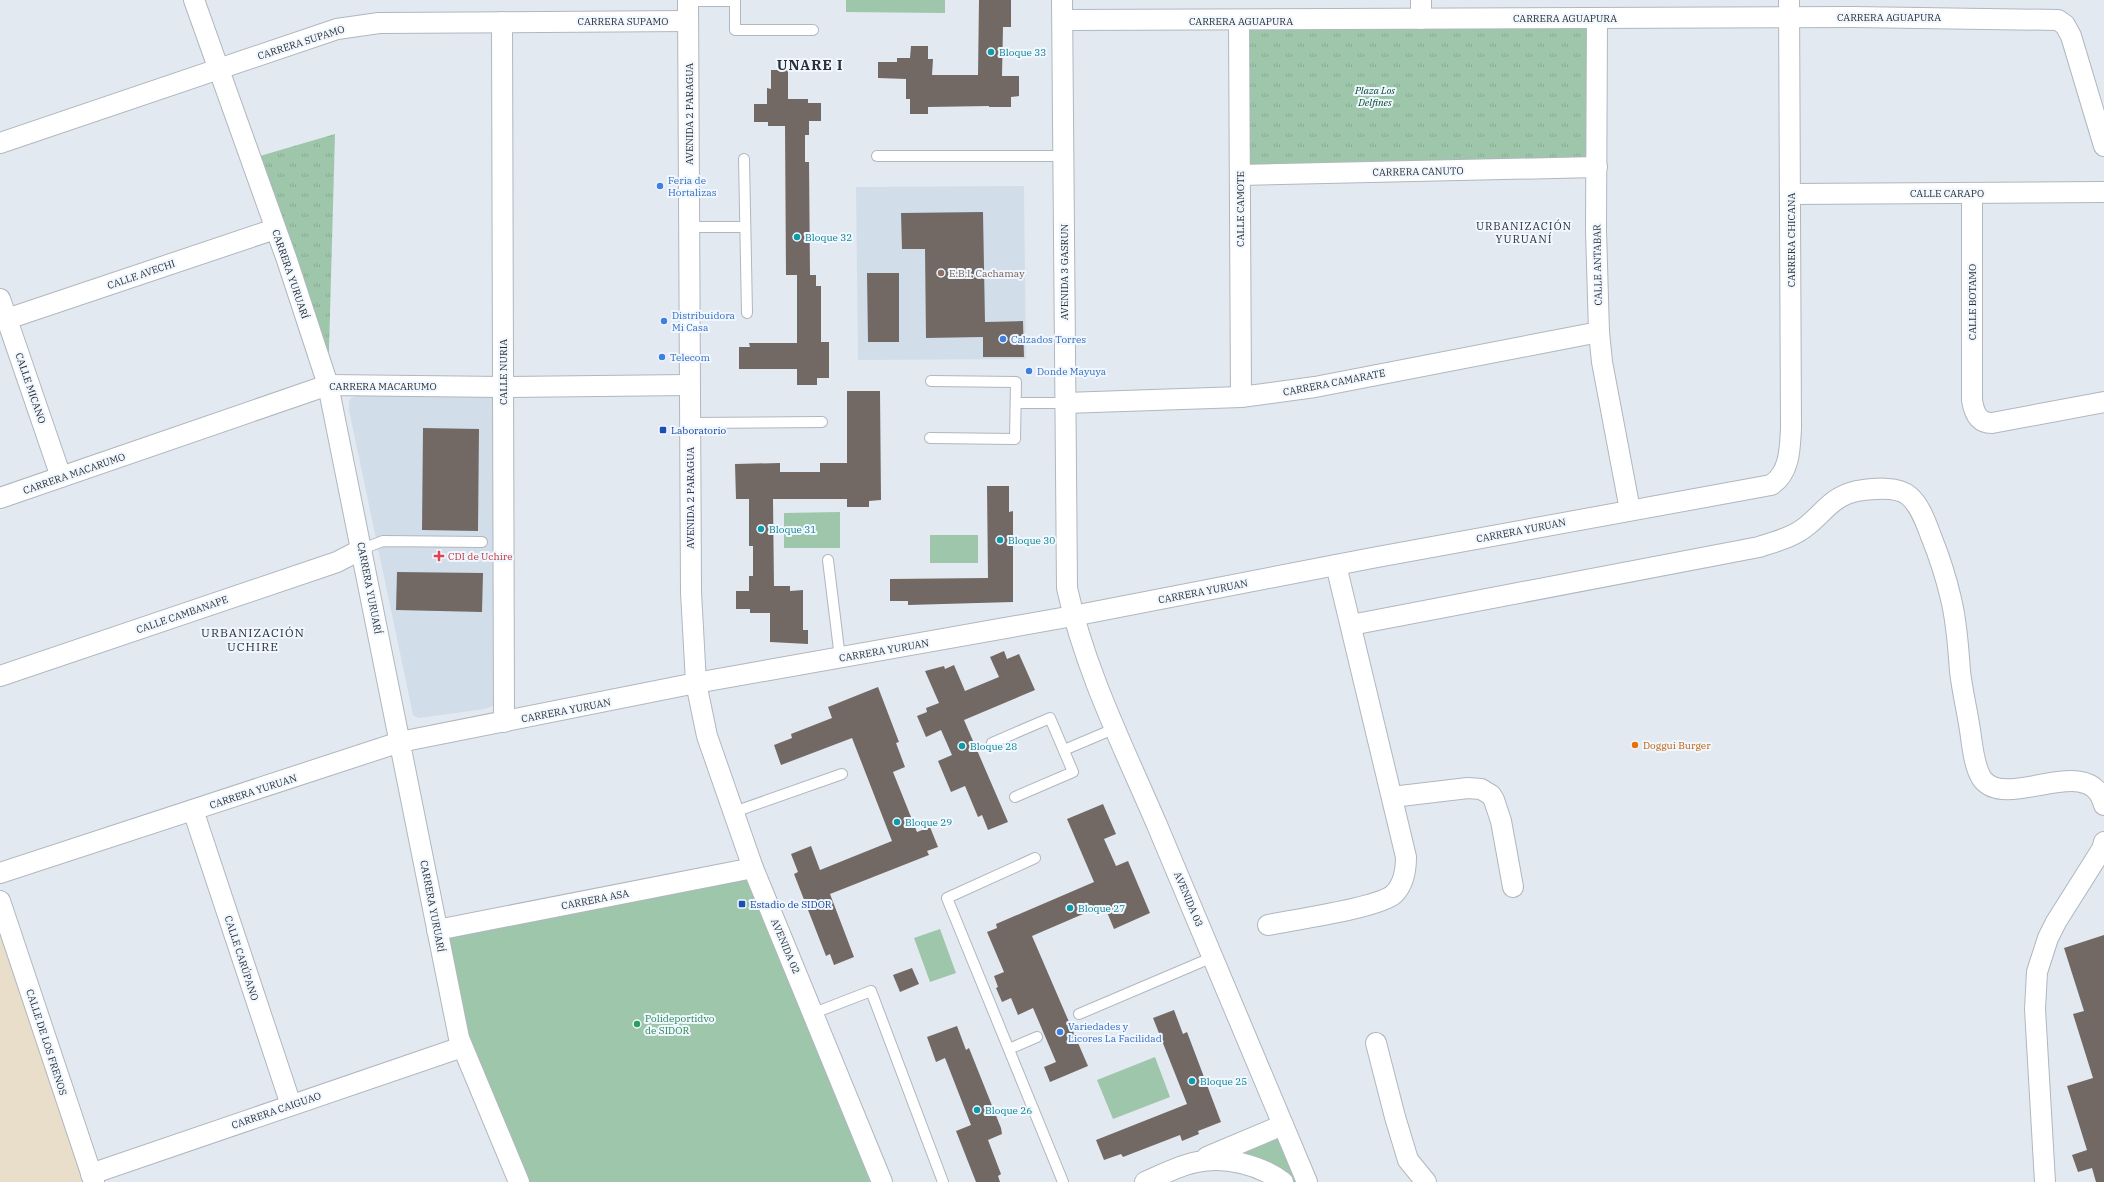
<svg xmlns="http://www.w3.org/2000/svg" width="2104" height="1182" viewBox="0 0 2104 1182" font-family="'IBM Plex Serif',serif">
	<style>
		.commercial { fill: #e8dec9 }
		.built { fill: #d2ddea }
		.green { fill: #9ec6aa }
		.park { fill: url(#park-tufts) }
		.building { fill: #726965 }
		.lines { fill: none; stroke-linecap: round; stroke-linejoin: round }
		.lane-casing { stroke: #b0b7be; stroke-width: 12 }
		.street-casing { stroke: #b0b7be; stroke-width: 22 }
		.lane { stroke: #fff; stroke-width: 10 }
		.street { stroke: #fff; stroke-width: 20 }
		.culture-dot { fill: #0f9aa8; stroke: #f0f7ff; stroke-width: 1.5 }
		.shop-dot { fill: #3f7fe0; stroke: #f0f7ff; stroke-width: 1.5 }
		.education-dot { fill: #8d6e63; stroke: #f0f7ff; stroke-width: 1.5 }
		.transit-dot { fill: #1a4fb4; stroke: #f0f7ff; stroke-width: 1.5 }
		.health-dot { fill: #e0444e; stroke: #f0f7ff; stroke-width: 1.5 }
		.food-dot { fill: #e8710a; stroke: #f0f7ff; stroke-width: 1.5 }
		.leisure-dot { fill: #2e9e5b; stroke: #f0f7ff; stroke-width: 1.5 }
		.labels { text-anchor: middle; stroke-width: 4; stroke-linejoin: round; paint-order: stroke }
		.street-label { font-size: 10px; fill: #2d3033; stroke: #f0f7ff }
		.culture-label { font-size: 10px; fill: #0d838f; stroke: #f0f7ff; text-anchor: start }
		.park-label { font-size: 10px; font-style: italic; fill: #004c27; stroke: #f0f7ff }
		.shop-label { font-size: 10px; fill: #366cbe; stroke: #f0f7ff; text-anchor: start }
		.education-label { font-size: 10px; fill: #785e54; stroke: #f0f7ff; text-anchor: start }
		.transit-label { font-size: 10px; fill: #164399; stroke: #f0f7ff; text-anchor: start }
		.health-label { font-size: 10px; fill: #be3a42; stroke: #f0f7ff; text-anchor: start }
		.food-label { font-size: 10px; fill: #c56008; stroke: #f0f7ff; text-anchor: start }
		.leisure-label { font-size: 10px; fill: #27864d; stroke: #f0f7ff; text-anchor: start }
		.neighbourhood-label { font-size: 11px; letter-spacing: 1px; fill: #2b3036; stroke: #f0f7ff }
		.quarter-label { font-size: 12px; letter-spacing: 1px; fill: #2b3036; stroke: #f0f7ff }
		.district-label { font-size: 14px; font-weight: bold; letter-spacing: 1px; fill: #2b3036; stroke: #f0f7ff }
	</style>
	<defs>
		<pattern id="park-tufts" width="24" height="20" patternUnits="userSpaceOnUse"><rect width="24" height="20" fill="#9ec6aa"/><path d="M3 7l-1-3M5 7V3M7 7l1-3M15 17l-1-3M17 17v-4M19 17l1-3" fill="none" stroke="#88aa93"/></pattern>
	</defs>
	<rect width="100%" height="100%" fill="#e3e9f1"/>
	<polygon class="commercial" points="0,901 94,1182 0,1182"/>
	<g class="built">
		<polygon points="1024,186 1026,359 858,360 856,187"/>
		<polygon points="494,394 497,704 485,709 419,718 413,715 349,410 349,402 351,398 358,395"/>
	</g>
	<g class="green">
		<polygon points="846,0 945,0 945,13 846,12"/>
		<polygon points="840,512 840,548 784,548 784,513"/>
		<rect x="930" y="535" width="48" height="28"/>
		<polygon points="753,868 884,1182 519,1182 487,1107 437,930"/>
		<polygon points="940,929 956,973 930,982 914,938"/>
		<polygon points="1155,1057 1170,1097 1113,1119 1097,1080"/>
		<polygon points="1283,1125 1307,1182 1283,1182 1214,1159"/>
	</g>
	<g class="park">
		<polygon points="1597,18 1597,167 1240,175 1239,21"/>
		<polygon points="335,134 328,385 250,159"/>
	</g>
	<g class="building">
		<polygon points="979,0 1011,0 1011,27 1003,27 1002,76 1019,76 1019,96 1011,97 1011,107 989,107 989,106 928,107 928,114 910,114 910,99 906,99 906,79 878,78 878,62 897,62 897,58 910,58 911,46 928,46 928,59 933,59 932,75 978,75"/>
		<polygon points="771,70 788,70 788,99 808,99 808,103 821,103 821,121 809,121 809,135 805,135 805,162 809,162 810,275 816,275 816,286 821,286 821,342 829,342 829,378 817,378 817,385 797,385 797,369 739,369 739,347 750,347 749,343 797,343 797,275 786,275 785,126 768,126 768,122 754,122 754,104 767,104 767,88 771,89"/>
		<polygon points="983,212 985,322 1023,321 1024,357 983,357 983,337 926,338 925,249 902,249 901,213"/>
		<polygon points="867,273 899,273 899,342 868,342"/>
		<polygon points="847,391 880,391 881,500 869,501 869,507 847,507 847,499 773,499 774,586 790,586 790,591 803,590 803,630 808,630 808,644 770,642 770,613 750,613 750,609 736,609 736,591 749,591 749,576 753,576 753,546 749,546 749,499 736,499 735,464 780,463 780,472 820,472 820,463 847,463"/>
		<polygon points="423,428 479,429 478,531 422,530"/>
		<polygon points="987,486 1009,486 1009,512 1013,511 1013,602 908,605 908,601 890,601 890,579 988,578"/>
		<polygon points="397,572 483,573 482,612 396,610"/>
		<polygon points="1004,651 1007,659 1019,654 1035,690 964,720 1008,822 988,830 982,815 978,817 965,786 951,792 938,761 952,755 941,730 926,737 917,716 927,712 926,708 939,703 925,671 944,666 945,669 954,665 965,691 999,677 990,657"/>
		<polygon points="878,687 899,742 896,743 905,767 893,772 917,832 930,827 938,847 927,851 929,855 830,894 854,957 834,965 830,954 826,956 794,874 798,872 791,854 811,846 820,870 892,841 852,738 781,765 774,745 792,738 791,734 832,718 828,707"/>
		<polygon points="1103,804 1116,834 1104,839 1116,866 1128,861 1150,913 1114,929 1104,905 1032,936 1088,1066 1050,1082 1044,1067 1056,1062 1033,1008 1018,1015 1011,998 1002,1002 996,988 998,987 994,976 1004,972 987,932 997,928 996,924 1094,882 1067,819"/>
		<polygon points="2104,935 2104,1182 2096,1182 2092,1168 2078,1172 2072,1155 2087,1150 2067,1086 2093,1078 2073,1014 2084,1011 2064,948"/>
		<polygon points="912,968 919,984 900,992 893,975"/>
		<polygon points="1174,1010 1183,1034 1187,1032 1221,1122 1198,1131 1199,1134 1182,1141 1180,1135 1123,1157 1121,1154 1104,1160 1096,1140 1187,1104 1153,1018"/>
		<polygon points="957,1026 966,1050 969,1048 1001,1128 1002,1134 988,1140 1001,1174 998,1176 1000,1182 976,1182 956,1131 971,1125 945,1058 936,1062 927,1037"/>
	</g>
	<g class="lines">
		<g class="lane-casing">
			<g id="lane">
				<polyline points="735,0 735,30 813,30"/>
				<polyline points="688,1 735,1"/>
				<polyline points="877,156 1063,156"/>
				<polyline points="744,159 747,313"/>
				<polyline points="689,227 745,227"/>
				<polyline points="1016,403 1065,403"/>
				<polyline points="689,423 822,422"/>
				<polyline points="930,438 1015,439 1016,382 931,381"/>
				<polyline points="362,549 383,541 482,542"/>
				<polyline points="828,560 840,658"/>
				<polyline points="992,743 1050,718 1073,772 1015,797"/>
				<polyline points="1064,750 1116,728"/>
				<polyline points="734,812 842,774"/>
				<polyline points="1035,858 947,898 1063,1182"/>
				<polyline points="814,1013 871,991 943,1182"/>
				<polyline points="1079,1014 1213,957"/>
				<polyline points="1009,1049 1037,1037"/>
			</g>
		</g>
		<g class="street-casing">
			<g id="street">
				<polyline points="194,0 287,260 328,385 459,1038 519,1182"/>
				<polyline points="688,0 691,592 696,683 707,736 753,868 882,1182"/>
				<path d="M1062 0 1067 588C1085 671 1124 748 1157 825 1208 944 1258 1063 1307 1182"/>
				<polyline points="1421,0 1421,19"/>
				<polyline points="1597,18 1596,231 1599,332 1602,362 1630,510"/>
				<polyline points="1063,20 1853,17 2058,20 2065,25 2071,36 2104,146"/>
				<polyline points="1239,21 1241,397"/>
				<polyline points="502,22 504,722"/>
				<polyline points="0,143 337,29 379,23 688,21"/>
				<polyline points="1240,175 1597,167"/>
				<path d="M1972 193V400C1974 413 1978 423 1992 423L2104 402"/>
				<polyline points="1791,194 2104,192"/>
				<polyline points="0,299 61,477"/>
				<polyline points="7,319 275,229"/>
				<polyline points="1065,403 1241,397 1315,387 1599,332"/>
				<polyline points="0,498 328,385 503,387 689,385"/>
				<path d="M1351 625 1759 547C1777 541 1794 537 1808 525 1825 511 1833 496 1857 491 1871 489 1897 485 1909 496 1920 505 1926 523 1931 536 1939 556 1946 577 1951 599 1957 623 1958 646 1960 671 1962 690 1967 710 1970 730 1972 743 1974 769 1983 780 2009 811 2090 750 2104 805"/>
				<polyline points="0,676 337,562 362,549"/>
				<polyline points="1392,797 1468,788 1481,789 1491,795 1494,800 1501,821 1513,887"/>
				<polyline points="193,810 291,1105"/>
				<path d="M0 873 400 742 696 683 1073 616 1372 558 1771 485C1790 473 1790 448 1791 428L1789 0"/>
				<polyline points="0,901 94,1182"/>
				<path d="M1268 925C1292 920 1379 908 1394 894 1404 884 1406 871 1406 857L1336 565"/>
				<polyline points="437,930 753,868"/>
				<polyline points="1376,1043 1395,1117 1408,1160 1426,1182"/>
				<polyline points="1207,1157 1283,1125"/>
				<polyline points="91,1174 462,1047"/>
				<path d="M1145 1182C1161 1175 1180 1165 1197 1162 1226 1156 1260 1165 1283 1182"/>
				<polyline points="2045,1182 2035,1009 2037,972 2048,938 2056,922 2102,849 2104,842"/>
			</g>
		</g>
		<use href="#lane" class="lane"/>
		<use href="#street" class="street"/>
	</g>
	<g class="culture-dot">
		<circle cx="991" cy="52" r="4"/>
		<circle cx="797" cy="237" r="4"/>
		<circle cx="761" cy="529" r="4"/>
		<circle cx="1000" cy="540" r="4"/>
		<circle cx="962" cy="746" r="4"/>
		<circle cx="897" cy="822" r="4"/>
		<circle cx="1070" cy="908" r="4"/>
		<circle cx="1192" cy="1081" r="4"/>
		<circle cx="977" cy="1110" r="4"/>
	</g>
	<g class="shop-dot">
		<circle cx="660" cy="186" r="4"/>
		<circle cx="664" cy="321" r="4"/>
		<circle cx="1003" cy="339" r="4"/>
		<circle cx="662" cy="357" r="4"/>
		<circle cx="1029" cy="371" r="4"/>
		<circle cx="1060" cy="1032" r="4"/>
	</g>
	<circle class="education-dot" cx="941" cy="273" r="4"/>
	<g class="transit-dot">
		<rect x="659" y="426" width="8" height="8" rx="2"/>
		<rect x="738" y="900" width="8" height="8" rx="2"/>
	</g>
	<path class="health-dot" d="M437 550h4v4h4v4h-4v4h-4v-4h-4v-4h4z"/>
	<circle class="food-dot" cx="1635" cy="745" r="4"/>
	<circle class="leisure-dot" cx="637" cy="1024" r="4"/>
	<g class="labels">
		<g class="street-label">
			<text x="1889" y="21">CARRERA AGUAPURA</text>
			<text x="1565" y="22">CARRERA AGUAPURA</text>
			<text x="623" y="25">CARRERA SUPAMO</text>
			<text x="1241" y="25">CARRERA AGUAPURA</text>
			<text transform="translate(301 42) rotate(-18)" y="4">CARRERA SUPAMO</text>
			<text transform="translate(689 114) rotate(-90)" y="4">AVENIDA 2 PARAGUA</text>
			<text transform="translate(1418 171) rotate(-1)" y="4">CARRERA CANUTO</text>
			<text x="1947" y="197">CALLE CARAPO</text>
			<text transform="translate(1240 209) rotate(-90)" y="4">CALLE CAMOTE</text>
			<text transform="translate(1791 240) rotate(-90)" y="4">CARRERA CHICANA</text>
			<text transform="translate(1597 265) rotate(-91)" y="4">CALLE ANTABAR</text>
			<text transform="translate(1064 272) rotate(-90)" y="4">AVENIDA 3 GASRUN</text>
			<text transform="translate(141 274) rotate(-19)" y="4">CALLE AVECHI</text>
			<text transform="translate(291 274) rotate(71)" y="4">CARRERA YURUARÍ</text>
			<text transform="translate(1972 302) rotate(-90)" y="4">CALLE BOTAMO</text>
			<text transform="translate(503 372) rotate(-90)" y="4">CALLE NURIA</text>
			<text transform="translate(1334 382) rotate(-11)" y="4">CARRERA CAMARATE</text>
			<text x="383" y="390">CARRERA MACARUMO</text>
			<text transform="translate(31 388) rotate(71)" y="4">CALLE MICANO</text>
			<text transform="translate(74 473) rotate(-19)" y="4">CARRERA MACARUMO</text>
			<text transform="translate(690 498) rotate(-90)" y="4">AVENIDA 2 PARAGUA</text>
			<text transform="translate(1521 530) rotate(-11)" y="4">CARRERA YURUAN</text>
			<text transform="translate(370 588) rotate(79)" y="4">CARRERA YURUARÍ</text>
			<text transform="translate(1203 591) rotate(-11)" y="4">CARRERA YURUAN</text>
			<text transform="translate(182 614) rotate(-19)" y="4">CALLE CAMBANAPE</text>
			<text transform="translate(884 650) rotate(-10)" y="4">CARRERA YURUAN</text>
			<text transform="translate(566 710) rotate(-11)" y="4">CARRERA YURUAN</text>
			<text transform="translate(253 791) rotate(-18)" y="4">CARRERA YURUAN</text>
			<text transform="translate(595 899) rotate(-11)" y="4">CARRERA ASA</text>
			<text transform="translate(1189 899) rotate(67)" y="4">AVENIDA 03</text>
			<text transform="translate(433 906) rotate(79)" y="4">CARRERA YURUARÍ</text>
			<text transform="translate(786 946) rotate(67)" y="4">AVENIDA 02</text>
			<text transform="translate(242 958) rotate(72)" y="4">CALLE CARÚPANO</text>
			<text transform="translate(47 1042) rotate(72)" y="4">CALLE DE LOS FRENOS</text>
			<text transform="translate(276 1110) rotate(-19)" y="4">CARRERA CAIGUAO</text>
		</g>
		<g class="culture-label">
			<text x="999" y="56">Bloque 33</text>
			<text x="805" y="241">Bloque 32</text>
			<text x="769" y="533">Bloque 31</text>
			<text x="1008" y="544">Bloque 30</text>
			<text x="970" y="750">Bloque 28</text>
			<text x="905" y="826">Bloque 29</text>
			<text x="1078" y="912">Bloque 27</text>
			<text x="1200" y="1085">Bloque 25</text>
			<text x="985" y="1114">Bloque 26</text>
		</g>
		<g class="park-label">
			<text x="1375" y="94">Plaza Los<tspan x="1375" dy="12">Delfines</tspan></text>
		</g>
		<g class="shop-label">
			<text x="668" y="184">Feria de<tspan x="668" dy="12">Hortalizas</tspan></text>
			<text x="672" y="319">Distribuidora<tspan x="672" dy="12">Mi Casa</tspan></text>
			<text x="1011" y="343">Calzados Torres</text>
			<text x="670" y="361">Telecom</text>
			<text x="1037" y="375">Donde Mayuya</text>
			<text x="1068" y="1030">Variedades y<tspan x="1068" dy="12">Licores La Facilidad</tspan></text>
		</g>
		<g class="education-label">
			<text x="949" y="277">E.B.I. Cachamay</text>
		</g>
		<g class="transit-label">
			<text x="671" y="434">Laboratorio</text>
			<text x="750" y="908">Estadio de SIDOR</text>
		</g>
		<g class="health-label">
			<text x="448" y="560">CDI de Uchire</text>
		</g>
		<g class="food-label">
			<text x="1643" y="749">Doggui Burger</text>
		</g>
		<g class="leisure-label">
			<text x="645" y="1022">Polideportidvo<tspan x="645" dy="12">de SIDOR</tspan></text>
		</g>
		<g class="neighbourhood-label">
			<text x="1524" y="230">URBANIZACIÓN<tspan x="1524" dy="13">YURUANÍ</tspan></text>
		</g>
		<g class="quarter-label">
			<text x="253" y="637">URBANIZACIÓN<tspan x="253" dy="14">UCHIRE</tspan></text>
		</g>
		<g class="district-label">
			<text x="810" y="70">UNARE I</text>
		</g>
	</g>
</svg>
